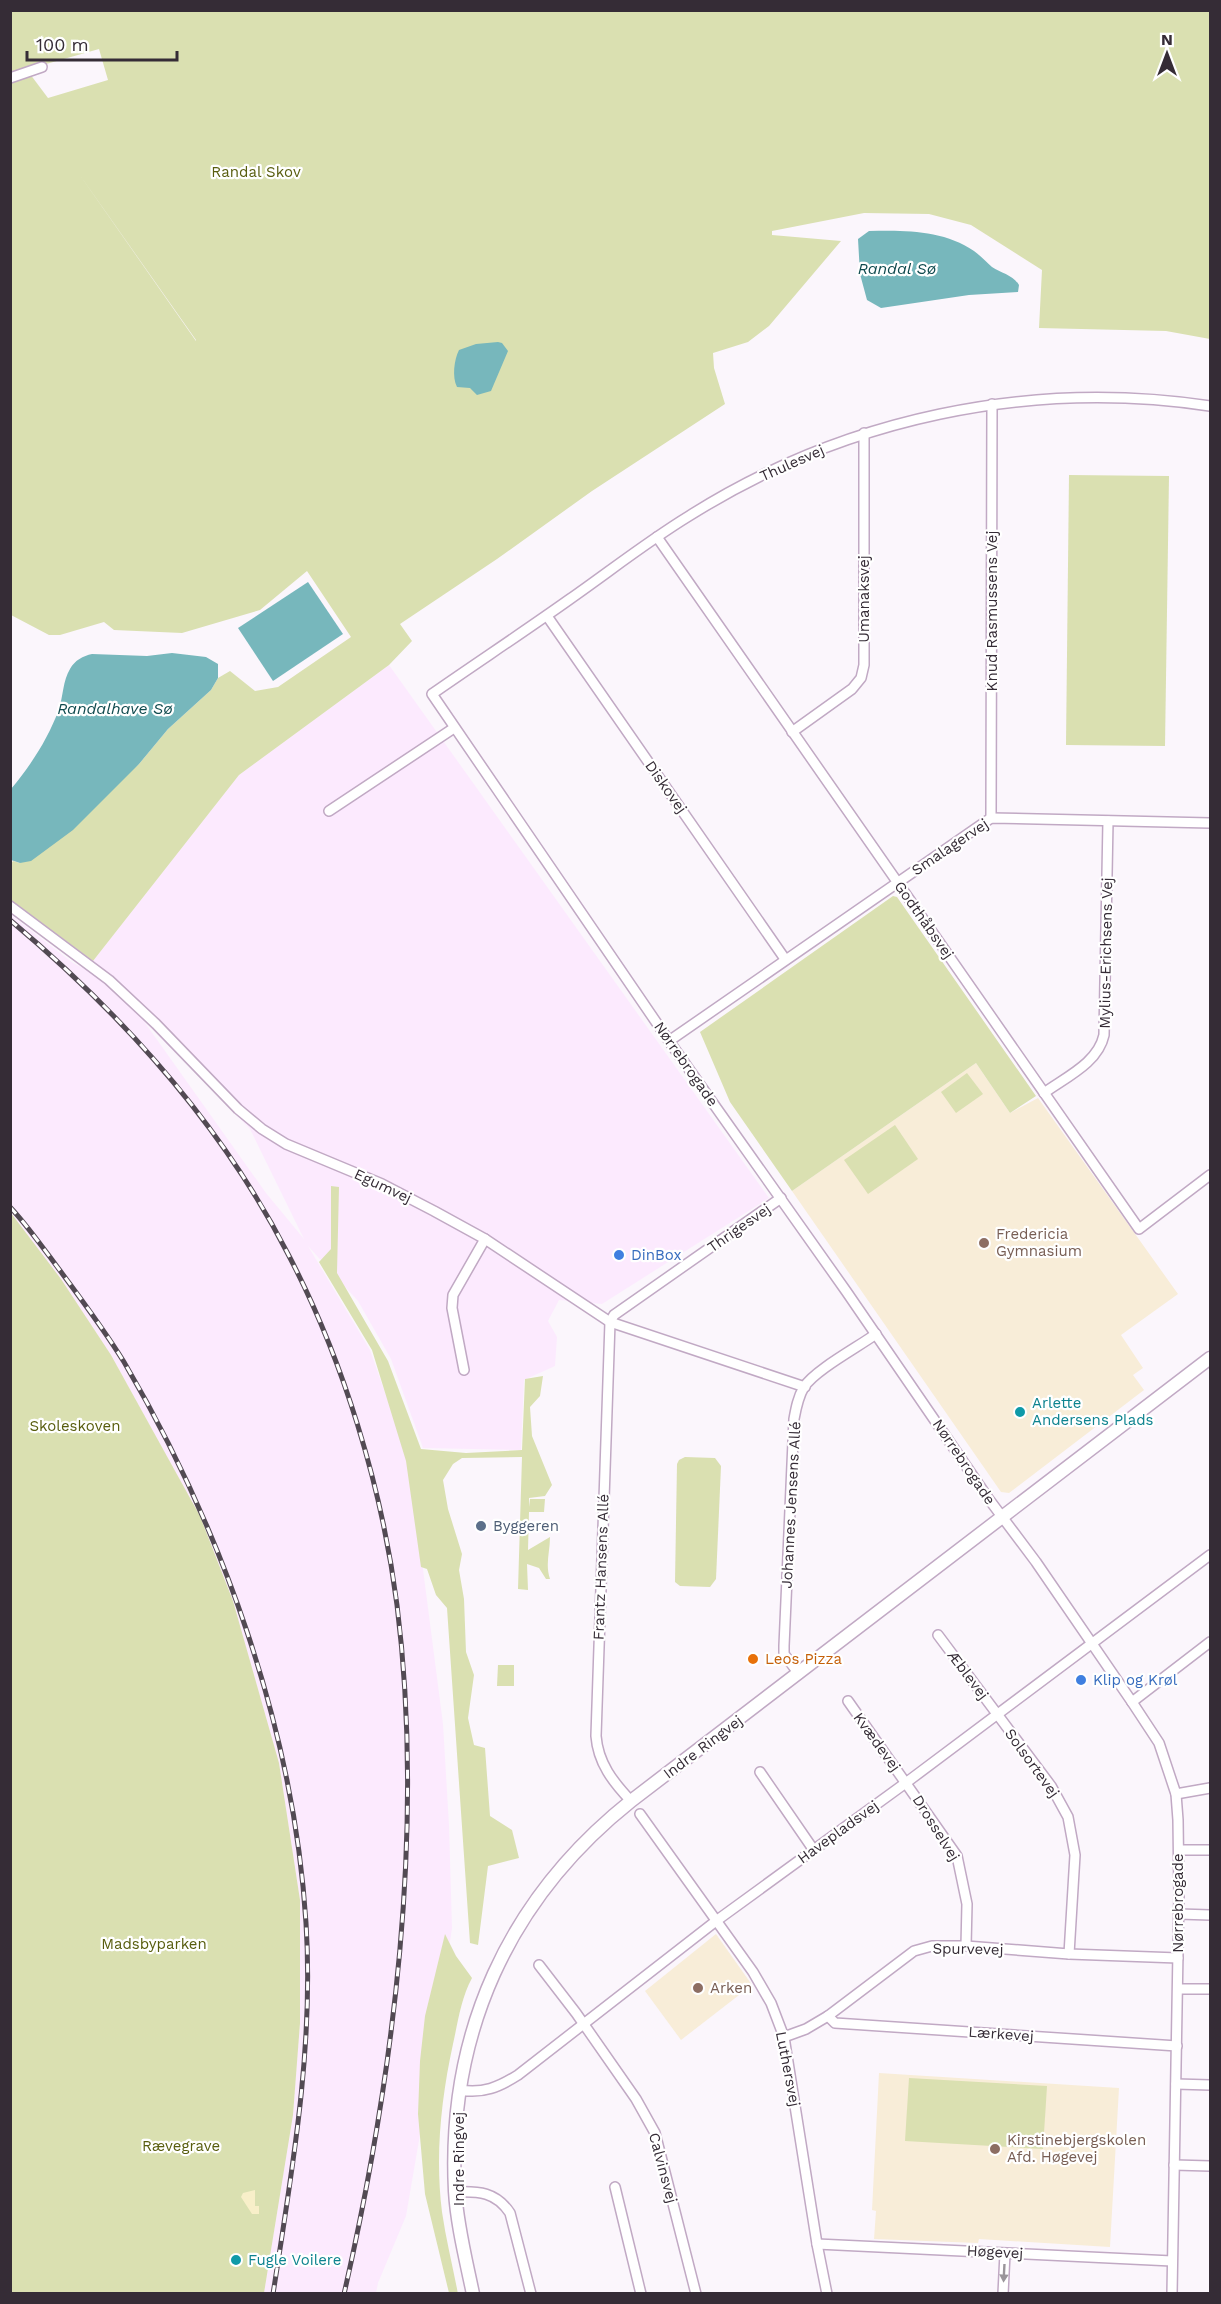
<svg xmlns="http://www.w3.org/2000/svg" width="1221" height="2304" viewBox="0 0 1221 2304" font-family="'Work Sans',sans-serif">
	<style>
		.built { fill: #fceafe; fill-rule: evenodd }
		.education { fill: #f8edd8 }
		.green { fill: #dae0b1; fill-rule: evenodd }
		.sand { fill: #f8efc9 }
		.water { fill: #77b7bc }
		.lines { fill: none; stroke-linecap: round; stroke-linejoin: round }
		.street-casing { stroke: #c1a9c4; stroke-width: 12 }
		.secondary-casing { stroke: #c1a9c4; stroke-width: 15 }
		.street { stroke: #fff; stroke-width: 9 }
		.secondary { stroke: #fff; stroke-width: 12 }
		.rail-casing { stroke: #524a53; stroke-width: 5 }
		.rail { stroke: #fff; stroke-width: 3; stroke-dasharray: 9; stroke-linecap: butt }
		.oneway { fill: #9a969a }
		.education-dot { fill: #8d6e63; stroke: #fff; stroke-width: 2 }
		.shop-dot { fill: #3f7fe0; stroke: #fff; stroke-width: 2 }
		.culture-dot { fill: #0f9aa8; stroke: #fff; stroke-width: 2 }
		.service-dot { fill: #5c6f8a; stroke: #fff; stroke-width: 2 }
		.food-dot { fill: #e8710a; stroke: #fff; stroke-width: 2 }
		.labels { text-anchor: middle; stroke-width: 4.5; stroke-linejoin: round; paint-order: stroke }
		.park-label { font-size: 15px; fill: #585d0e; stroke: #fff }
		.street-label { font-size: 15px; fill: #352c36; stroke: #fff }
		.education-label { font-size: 15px; fill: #785e54; stroke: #fff; text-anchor: start }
		.shop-label { font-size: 15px; fill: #366cbe; stroke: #fff; text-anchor: start }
		.culture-label { font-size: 15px; fill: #0d838f; stroke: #fff; text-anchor: start }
		.service-label { font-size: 15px; fill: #4e5e75; stroke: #fff; text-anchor: start }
		.food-label { font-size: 15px; fill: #c56008; stroke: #fff; text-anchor: start }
		.water-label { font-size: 16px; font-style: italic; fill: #0f4a4e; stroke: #fff }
	</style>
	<rect width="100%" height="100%" fill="#fbf6fc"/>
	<path class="built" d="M389 665 769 1198 602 1304 559 1300 548 1321 557 1337 555 1366 524 1380 521 1450 423 1448 391 1359 358 1301 308 1246 370 1350 409 1461 443 1724 449 1825 452 1928 435 2047 406 2216 378 2283 376 2293H264L293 2115 300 2023V1900L279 1763 233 1601 200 1516 111 1355 61 1279 11 1213V915L73 963 91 972 93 961 239 775ZM143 1020 250 1129 304 1239 266 1193Z"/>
	<g class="education">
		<polygon points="976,1063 1010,1113 1038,1098 1178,1294 1121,1335 1143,1368 1133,1375 1144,1390 1009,1493 1001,1492 792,1191"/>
		<polygon points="716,1934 752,1985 681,2040 645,1991"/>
		<polygon points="879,2073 1119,2088 1110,2247 979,2239 978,2243 874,2239 876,2211 872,2210"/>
	</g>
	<g class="green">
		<path d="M11 11H1210V339L1166 331 1039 328 1042 270 971 225 929 214 864 213 772 231V235L841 241 769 326 748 342 713 353 714 368 725 404 592 491 497 559 400 624 412 641 389 665 239 775 93 961 11 900V864L13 861 20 863 139 764 168 729 211 690 218 678 230 671 255 691 278 687 351 637 307 571 260 610 182 633 114 630 104 622 60 635H49L11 615V82L30 74 48 98 108 80 99 49 11 74ZM77 171 196 340V341Z"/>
		<polygon points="1069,475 1169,476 1165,746 1066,745"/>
		<polygon points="893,896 897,897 1036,1096 1010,1113 976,1063 792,1191 730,1102 700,1032"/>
		<polygon points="967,1073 983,1094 956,1113 941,1092"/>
		<polygon points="895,1125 918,1159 868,1194 844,1160"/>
		<path d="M331 1186 339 1187 337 1273 388 1361 421 1449 466 1453 522 1450 525 1379 543 1376 540 1396 530 1407 532 1436 552 1485 545 1496 529 1498V1507L530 1499H545L544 1512H529L528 1550 550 1537C550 1552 545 1564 550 1579H546L539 1568 527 1564 528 1590 518 1589 522 1457 462 1458 453 1464 443 1480 448 1509 462 1554 459 1570 464 1599 466 1652 474 1675 468 1718 474 1745 485 1748 490 1816 512 1830 519 1858 488 1866 478 1945 470 1943 447 1608 436 1595 427 1569 421 1567 406 1461 372 1350 319 1262 331 1249Z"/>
		<polygon points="11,1213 61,1279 111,1355 200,1516 233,1601 279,1763 300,1900 300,2023 293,2115 264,2293 11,2293"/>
		<polygon points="685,1457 715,1458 721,1466 716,1579 710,1587 680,1586 675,1582 677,1464 679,1460"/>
		<polygon points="498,1665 514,1665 514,1686 497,1686"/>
		<path d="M445 1934 456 1956 472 1978C461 1998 458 2022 453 2044 441 2099 435 2156 442 2212 446 2240 453 2267 458 2294L449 2293 425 2194 418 2114 420 2061 425 2016Z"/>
		<polygon points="909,2078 1047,2086 1043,2149 905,2141"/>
	</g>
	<polygon class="sand" points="255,2190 255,2206 259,2206 259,2214 252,2214 241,2197 243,2193"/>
	<g class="water">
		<path d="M869 231C905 230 944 230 974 251 981 256 986 262 992 267 1001 273 1013 275 1019 285L1018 292 969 295 881 308 867 300 860 274 858 239Z"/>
		<path d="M498 342 502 343 508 351 491 391 477 395 470 388 457 387C452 377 454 360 459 350L476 344Z"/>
		<polygon points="308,582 343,634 273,681 238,628"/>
		<path d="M172 653 206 657 218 664V678L211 690 168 729 139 764 73 830 31 861 20 863 11 860V789C31 765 48 739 59 709 63 697 63 680 70 669 75 660 83 656 92 654L147 656Z"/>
	</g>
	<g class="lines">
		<g class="street-casing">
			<g id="street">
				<polyline points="10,78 42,67"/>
				<polyline points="657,537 1139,1229 1210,1175"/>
				<polyline points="547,616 785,959"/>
				<polyline points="792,732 852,689 861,678 864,665 864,433"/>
				<polyline points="329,811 454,728"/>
				<polyline points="991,818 992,404"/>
				<polyline points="10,906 109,980 156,1024 238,1109 262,1129 286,1144 382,1184 434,1211 485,1239 610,1322 805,1387"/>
				<polyline points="669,1041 991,818 1210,823"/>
				<path d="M1044 1093C1066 1077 1098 1063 1104 1035L1108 821"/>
				<polyline points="464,1370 452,1308 453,1295 485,1239"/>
				<polyline points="938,1635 1051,1786 1068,1817 1075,1855 1069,1954"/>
				<path d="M799 1674 784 1654V1646L794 1419C796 1408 798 1397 804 1387 815 1370 858 1347 876 1334"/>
				<polyline points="848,1701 957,1856 967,1904 966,1946"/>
				<polyline points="1132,1702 1210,1642"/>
				<polyline points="760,1772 813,1849"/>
				<polyline points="1176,1794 1210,1788"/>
				<path d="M631 1801C613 1782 598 1763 596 1736L610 1322 614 1315 781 1198"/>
				<polyline points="640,1814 753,1972 771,2003 784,2037 817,2244 827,2294"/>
				<polyline points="1179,1850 1210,1850"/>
				<polyline points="1179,1914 1210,1915"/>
				<polyline points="539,1965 576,2013 636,2099 655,2133 696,2294"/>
				<polyline points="1178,1989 1210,1989"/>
				<polyline points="828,2016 835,2023 1177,2046"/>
				<polyline points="784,2037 806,2029 828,2016 914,1951 932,1946 966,1946 1069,1954 1178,1958"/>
				<polyline points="1176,2084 1210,2085"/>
				<path d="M460 2090C483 2094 499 2087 518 2075L716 1921 907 1782 1210 1555"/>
				<polyline points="1174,2165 1210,2166"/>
				<polyline points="615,2187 641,2294"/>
				<path d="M455 2192C479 2191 496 2192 510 2213L531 2294"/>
				<polyline points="817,2244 1172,2261"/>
				<polyline points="1003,2294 1005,2253"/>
				<path d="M1172 2294 1179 1894 1178 1820 1176 1794 1159 1743 1132 1702 1036 1562 988 1498 846 1291 669 1041 432 694C478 662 525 631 570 599 610 571 648 541 689 516 844 418 1029 379 1210 406"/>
			</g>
		</g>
		<g class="secondary-casing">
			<path id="secondary" d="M473 2294C466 2260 457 2225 455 2191 447 2034 508 1899 631 1801L1210 1358"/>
		</g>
		<use href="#street" class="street"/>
		<use href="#secondary" class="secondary"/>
		<g class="rail-casing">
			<g id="rail">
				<path d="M10 920C122 1014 221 1123 288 1254 343 1359 382 1487 397 1605 425 1829 394 2075 344 2294"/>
				<path d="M10 1207C25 1223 37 1240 50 1257 75 1291 102 1326 124 1362 222 1529 294 1729 306 1923 314 2047 292 2171 273 2294"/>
			</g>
		</g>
		<use href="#rail" class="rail"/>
	</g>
	<defs><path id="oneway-solid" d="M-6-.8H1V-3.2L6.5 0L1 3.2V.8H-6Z" transform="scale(1.5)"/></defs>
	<use class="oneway" href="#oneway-solid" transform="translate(1004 2273) rotate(93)"/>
	<g class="education-dot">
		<circle cx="984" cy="1243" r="6"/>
		<circle cx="698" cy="1988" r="6"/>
		<circle cx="995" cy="2149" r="6"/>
	</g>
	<g class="shop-dot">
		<circle cx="619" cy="1255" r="6"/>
		<circle cx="1081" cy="1680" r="6"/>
	</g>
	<g class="culture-dot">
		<circle cx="1020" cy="1412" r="6"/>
		<circle cx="236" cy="2260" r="6"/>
	</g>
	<circle class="service-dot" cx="481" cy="1526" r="6"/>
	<circle class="food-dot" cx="753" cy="1659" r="6"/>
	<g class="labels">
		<g class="park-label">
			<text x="256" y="177">Randal Skov</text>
			<text x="75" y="1431">Skoleskoven</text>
			<text x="154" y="1949">Madsbyparken</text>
			<text x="181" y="2151">Rævegrave</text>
		</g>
		<g class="street-label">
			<text transform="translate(792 463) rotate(-24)" y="5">Thulesvej</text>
			<text transform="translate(864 599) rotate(-90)" y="5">Umanaksvej</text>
			<text transform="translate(992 611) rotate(-90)" y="5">Knud Rasmussens Vej</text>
			<text transform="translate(666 787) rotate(55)" y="5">Diskovej</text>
			<text transform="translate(950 847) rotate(-34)" y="5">Smalagervej</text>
			<text transform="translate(924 920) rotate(55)" y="5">Godthåbsvej</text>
			<text transform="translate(1106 953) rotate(-89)" y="5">Mylius-Erichsens Vej</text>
			<text transform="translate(686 1064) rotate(55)" y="5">Nørrebrogade</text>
			<text transform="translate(383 1186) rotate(25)" y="5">Egumvej</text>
			<text transform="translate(739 1228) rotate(-35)" y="5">Thrigesvej</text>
			<text transform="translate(964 1462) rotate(56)" y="5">Nørrebrogade</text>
			<text transform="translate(791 1505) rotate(-87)" y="5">Johannes Jensens Allé</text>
			<text transform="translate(601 1567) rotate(-88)" y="5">Frantz Hansens Allé</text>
			<text transform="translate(968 1675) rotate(53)" y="5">Æblevej</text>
			<text transform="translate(877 1742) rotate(54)" y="5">Kvædevej</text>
			<text transform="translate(703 1747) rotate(-37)" y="5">Indre Ringvej</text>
			<text transform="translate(1032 1763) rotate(54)" y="5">Solsortevej</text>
			<text transform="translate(936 1828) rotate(58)" y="5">Drosselvej</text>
			<text transform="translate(838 1832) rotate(-36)" y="5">Havepladsvej</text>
			<text transform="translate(1178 1903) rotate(-90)" y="5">Nørrebrogade</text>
			<text transform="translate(968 1949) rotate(1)" y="5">Spurvevej</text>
			<text transform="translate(1001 2034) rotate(4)" y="5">Lærkevej</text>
			<text transform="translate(788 2069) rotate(79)" y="5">Luthersvej</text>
			<text transform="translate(459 2159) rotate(-90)" y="5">Indre Ringvej</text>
			<text transform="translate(663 2168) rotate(75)" y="5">Calvinsvej</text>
			<text transform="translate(995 2252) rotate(3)" y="5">Høgevej</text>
		</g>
		<g class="education-label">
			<text x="996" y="1239">Fredericia<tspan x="996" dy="17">Gymnasium</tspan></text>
			<text x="710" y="1993">Arken</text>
			<text x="1007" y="2145">Kirstinebjergskolen<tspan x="1007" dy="17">Afd. Høgevej</tspan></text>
		</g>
		<g class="shop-label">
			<text x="631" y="1260">DinBox</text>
			<text x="1093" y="1685">Klip og Krøl</text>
		</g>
		<g class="culture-label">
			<text x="1032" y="1408">Arlette<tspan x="1032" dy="17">Andersens Plads</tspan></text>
			<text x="248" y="2265">Fugle Voilere</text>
		</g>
		<g class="service-label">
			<text x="493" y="1531">Byggeren</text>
		</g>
		<g class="food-label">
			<text x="765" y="1664">Leos Pizza</text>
		</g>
		<g class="water-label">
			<text x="897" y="274">Randal Sø</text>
			<text x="115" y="714">Randalhave Sø</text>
		</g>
	</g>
	<rect width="1221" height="2304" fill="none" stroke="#352c36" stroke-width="24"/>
	<g transform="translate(1167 54)" stroke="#ffffff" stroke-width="4.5" paint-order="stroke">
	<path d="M0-4.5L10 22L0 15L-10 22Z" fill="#352c36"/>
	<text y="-9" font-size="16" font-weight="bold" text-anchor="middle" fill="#352c36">N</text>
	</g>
	<path d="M27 51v9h150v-9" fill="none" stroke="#352c36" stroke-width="3"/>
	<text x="36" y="51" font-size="18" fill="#352c36" stroke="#ffffff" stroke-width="4.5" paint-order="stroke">100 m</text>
</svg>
